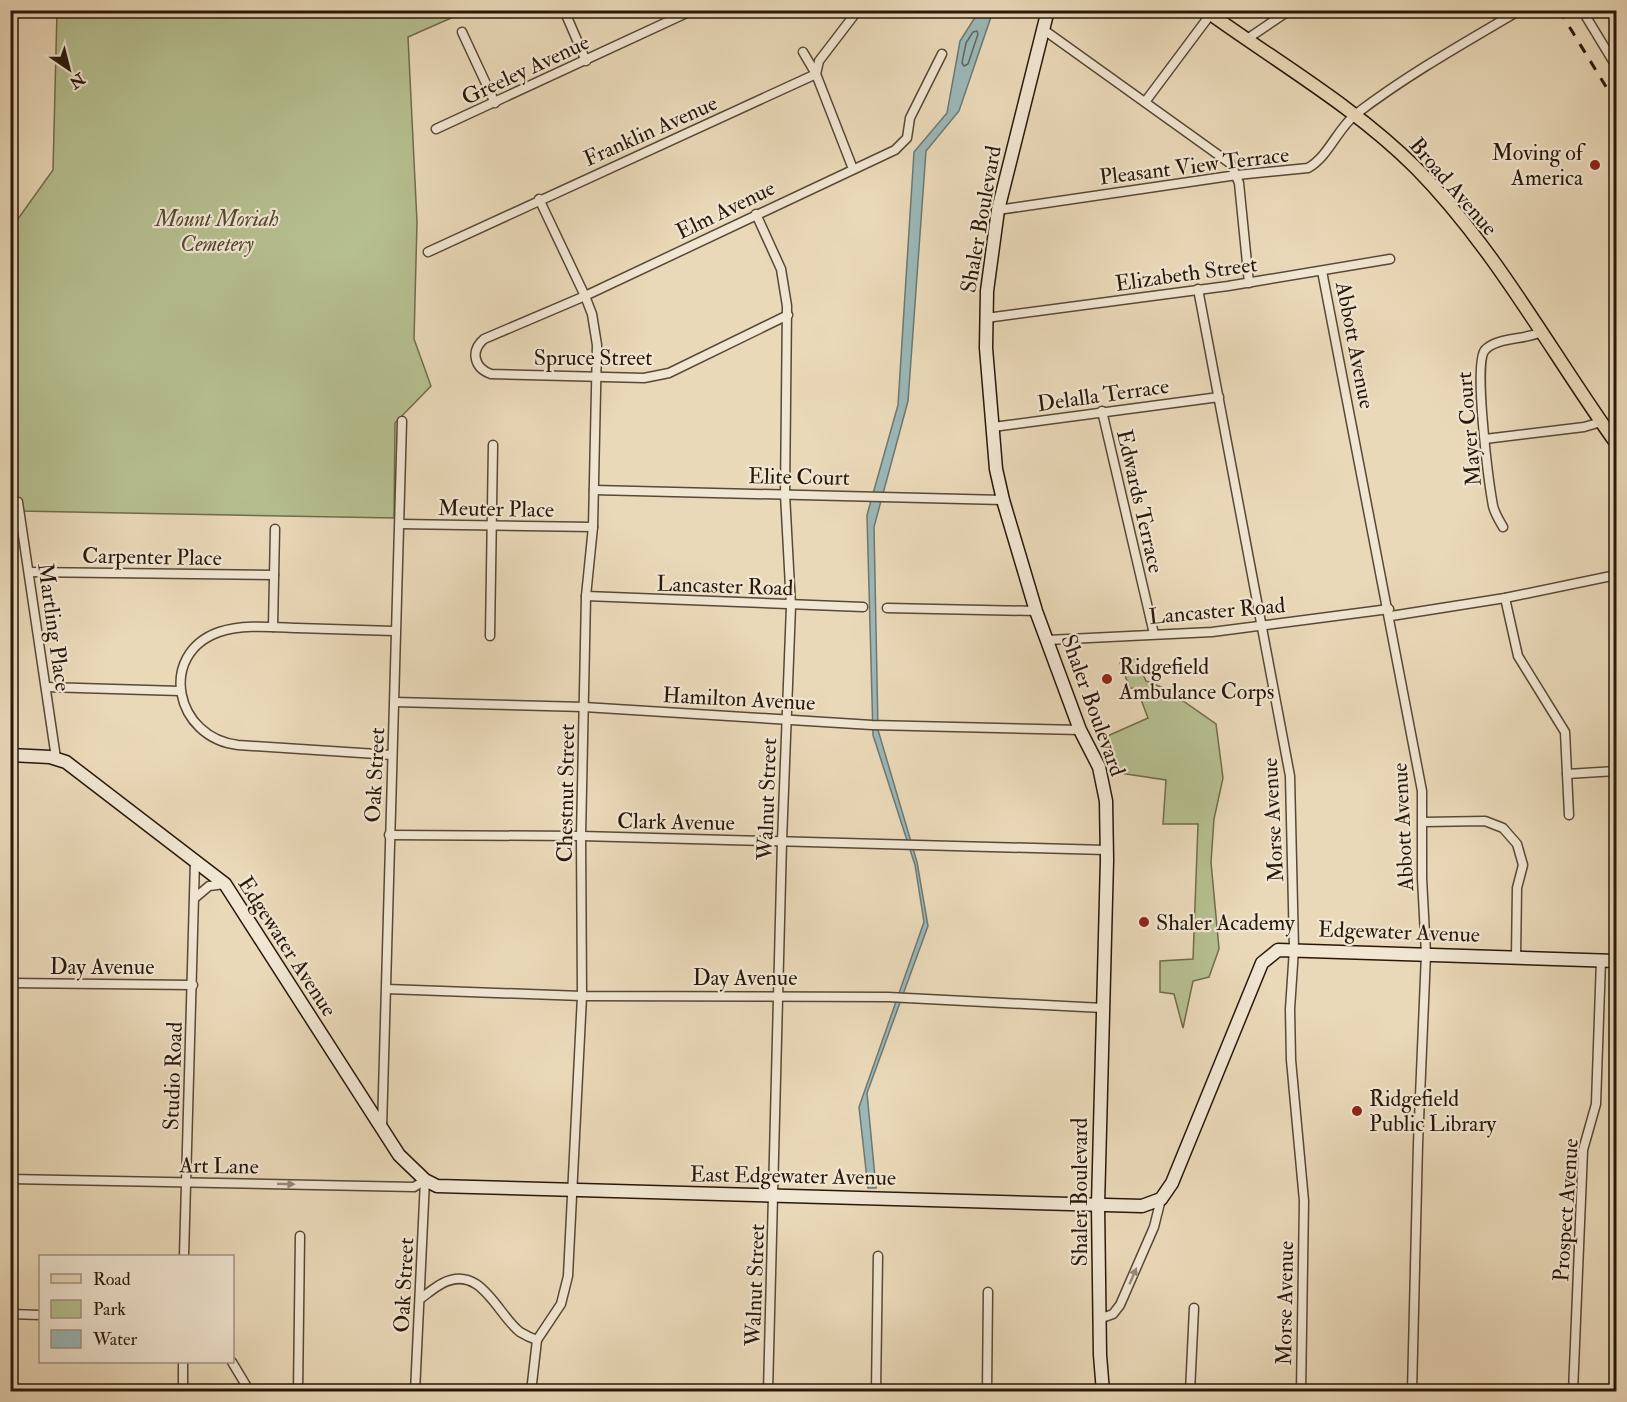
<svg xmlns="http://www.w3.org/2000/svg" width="1627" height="1402" viewBox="0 0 1627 1402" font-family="'IM FELL Double Pica',serif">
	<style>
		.green { fill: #b6bf90; stroke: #6f6c4d; stroke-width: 1.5 }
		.water { fill: #9bb8b8; stroke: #6d7872; stroke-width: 1.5 }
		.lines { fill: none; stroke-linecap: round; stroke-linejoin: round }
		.shore { stroke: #626861; stroke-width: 1.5 }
		.street-casing { stroke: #584836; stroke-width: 11 }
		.secondary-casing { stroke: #28180a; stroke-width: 15 }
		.primary-casing { stroke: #28180a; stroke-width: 15 }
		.street { stroke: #f1e6d2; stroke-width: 8 }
		.secondary { stroke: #f1e6d2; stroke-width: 12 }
		.primary { stroke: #ead9b9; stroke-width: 12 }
		.rail { stroke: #28180a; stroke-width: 3; stroke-dasharray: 10 10; stroke-linecap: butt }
		.oneway { fill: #978978 }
		.poi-dot { fill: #8f2418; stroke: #f1e6d2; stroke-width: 2 }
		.labels { text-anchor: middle; stroke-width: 4.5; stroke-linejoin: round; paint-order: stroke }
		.street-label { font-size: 22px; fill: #28180a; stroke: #f1e6d2 }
		.poi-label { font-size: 22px; fill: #28180a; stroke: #f1e6d2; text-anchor: start }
		.park-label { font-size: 22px; font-style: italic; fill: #534a32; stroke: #f1e6d2 }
	</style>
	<rect width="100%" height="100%" fill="#ead9b9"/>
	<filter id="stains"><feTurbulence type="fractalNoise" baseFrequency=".00333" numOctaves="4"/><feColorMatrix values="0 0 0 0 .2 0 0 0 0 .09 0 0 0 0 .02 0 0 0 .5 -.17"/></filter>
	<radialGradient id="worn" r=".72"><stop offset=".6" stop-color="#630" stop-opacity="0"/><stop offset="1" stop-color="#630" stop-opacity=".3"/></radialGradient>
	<g class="green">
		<polygon points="57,11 467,11 408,37 417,222 414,339 431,386 395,423 394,518 19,511 10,463 10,230 53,170"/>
		<polygon points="1136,659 1146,681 1166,689 1216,724 1223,778 1214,819 1211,862 1219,949 1209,977 1193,981 1183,1028 1174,994 1160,992 1160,961 1193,959 1198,824 1163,824 1166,780 1113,772 1103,738 1148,718 1137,689 1130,688 1120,663"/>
	</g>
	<polygon class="water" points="979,11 993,11 959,111 926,151 908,401 874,527 878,730 917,862 928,926 867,1093 876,1188 868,1188 859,1107 924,922 915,865 873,735 867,515 898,405 914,152 947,113 960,41"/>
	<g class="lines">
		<polygon class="shore" points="977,31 978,34 968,64 964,66 962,63 966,43 973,32"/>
		<g class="street-casing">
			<g id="street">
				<polyline points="564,10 586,61"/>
				<polyline points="1582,10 1616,66"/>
				<polyline points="1044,30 1231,164 1239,183 1249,283"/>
				<polyline points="462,32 495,103"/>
				<polyline points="1247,39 1290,10"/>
				<polyline points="803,52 816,74 853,169"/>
				<polyline points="1145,102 1210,15"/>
				<polyline points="436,129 693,10"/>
				<path d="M998 210 1237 175 1308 168C1329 156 1337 129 1356 114 1407 75 1464 43 1520 10"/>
				<polyline points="756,214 781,269 787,306 785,494 791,606 782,841 768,1392"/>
				<polyline points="428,252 816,74 819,61 858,10"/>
				<polyline points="1322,271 1422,791 1422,878 1426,954 1418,1144 1412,1392"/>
				<polyline points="1198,289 1290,776 1294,949 1290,1009 1291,1060 1304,1201 1301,1392"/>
				<path d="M788 315 669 373 644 378 491 374C474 368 470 351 484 339L585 296 895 150 907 138 910 118 942 54"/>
				<polyline points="986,318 1228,286 1390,259"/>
				<polyline points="1102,411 1154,634"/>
				<polyline points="993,427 1219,397"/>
				<polyline points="1485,439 1584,427 1601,422"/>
				<polyline points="594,490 1003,500"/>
				<polyline points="18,502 56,758"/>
				<polyline points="400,524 593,527"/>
				<path d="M1503 527C1499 520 1495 514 1493 506 1489 484 1473 363 1485 350 1497 337 1525 340 1541 332"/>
				<polyline points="29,572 274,575"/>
				<polyline points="586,596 863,607"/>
				<polyline points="1505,598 1518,656 1565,732 1569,815"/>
				<polyline points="887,608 1036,611"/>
				<polyline points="1391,616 1505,598 1616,575"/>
				<polyline points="273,627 275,529"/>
				<polyline points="490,636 493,445"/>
				<polyline points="1048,640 1212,632 1389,609"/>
				<polyline points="46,687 180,691"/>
				<polyline points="395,702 584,707 872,725 1080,730"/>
				<path d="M392 755 238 745C175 738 157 654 219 632 243 624 272 627 297 628 330 629 362 630 394 631"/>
				<polyline points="1567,774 1616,771"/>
				<polyline points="1424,822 1485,821 1503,828 1517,844 1523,865 1517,888 1516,957"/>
				<polyline points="389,835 581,836 1106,850"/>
				<polyline points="196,897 209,886 225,884"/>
				<polyline points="10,983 193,985"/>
				<polyline points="387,989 582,996 888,997 1103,1008"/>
				<polyline points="382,1128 402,421"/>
				<polyline points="10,1179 414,1187 425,1180 415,1392"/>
				<polyline points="184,1256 195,860"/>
				<path d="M420 1299C427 1294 435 1287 443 1283 481 1264 497 1314 520 1332 525 1335 531 1338 537 1340"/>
				<polyline points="10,1314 40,1315"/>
				<polyline points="1099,1319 1113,1314 1120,1305 1154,1227 1161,1199"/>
				<polyline points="232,1362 250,1392"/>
				<polyline points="183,1392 183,1362"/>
				<polyline points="298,1392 300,1236"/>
				<polyline points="531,1392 537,1340 561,1304 568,1276 582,996 581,836 586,596 593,527 597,345 592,314 585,296 539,199"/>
				<polyline points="876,1392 878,1256"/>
				<polyline points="987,1392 988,1292"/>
				<polyline points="1190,1392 1194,1308"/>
				<polyline points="1573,1392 1583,1150 1596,1104 1601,960"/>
			</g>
		</g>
		<g class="secondary-casing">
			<g id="secondary">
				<polyline points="1048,10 998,210 987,291 986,348 996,469 1003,500 1036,611 1080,730 1099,767 1106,801 1107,860 1098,1205 1100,1355 1103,1392"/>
				<polyline points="10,755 50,757 66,762 225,884 399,1155 425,1180 437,1186 1142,1206 1161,1199 1172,1183 1262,963 1278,950 1616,961"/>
			</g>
		</g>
		<g class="primary-casing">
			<path id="primary" d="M1205 10C1275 61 1354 106 1416 168 1495 248 1551 352 1616 443"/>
		</g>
		<use href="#street" class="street"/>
		<use href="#secondary" class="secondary"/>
		<use href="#primary" class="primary"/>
		<polyline class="rail" points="1559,10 1616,103"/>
	</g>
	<defs><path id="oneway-solid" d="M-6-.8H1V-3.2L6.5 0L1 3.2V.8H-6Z" transform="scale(1.5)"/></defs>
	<g class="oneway">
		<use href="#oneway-solid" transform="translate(286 1184) rotate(1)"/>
		<use href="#oneway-solid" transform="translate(1133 1276) rotate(-67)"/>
	</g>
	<g class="poi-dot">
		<circle cx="1595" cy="165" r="6"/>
		<circle cx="1107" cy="679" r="6"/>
		<circle cx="1144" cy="922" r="6"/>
		<circle cx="1357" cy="1111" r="6"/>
	</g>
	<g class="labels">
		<g class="street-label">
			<text transform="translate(525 69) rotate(-25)" y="8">Greeley Avenue</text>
			<text transform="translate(650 130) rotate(-24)" y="8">Franklin Avenue</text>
			<text transform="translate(1194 165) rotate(-7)" y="8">Pleasant View Terrace</text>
			<text transform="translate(1454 186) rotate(49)" y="8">Broad Avenue</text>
			<text transform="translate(725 209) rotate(-26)" y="8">Elm Avenue</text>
			<text transform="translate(980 219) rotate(-80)" y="8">Shaler Boulevard</text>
			<text transform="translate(1186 273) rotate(-8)" y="8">Elizabeth Street</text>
			<text transform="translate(1356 345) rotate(79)" y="8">Abbott Avenue</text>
			<text x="593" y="365">Spruce Street</text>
			<text transform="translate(1103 394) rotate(-8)" y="8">Delalla Terrace</text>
			<text transform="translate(1468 429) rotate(-95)" y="8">Mayer Court</text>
			<text transform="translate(799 476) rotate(1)" y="8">Elite Court</text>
			<text transform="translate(1141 501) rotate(77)" y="8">Edwards Terrace</text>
			<text transform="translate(496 508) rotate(1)" y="8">Meuter Place</text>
			<text transform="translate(152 556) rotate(1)" y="8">Carpenter Place</text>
			<text transform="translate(725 585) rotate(2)" y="8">Lancaster Road</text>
			<text transform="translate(1217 610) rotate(-5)" y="8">Lancaster Road</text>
			<text transform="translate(55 627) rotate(82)" y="8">Martling Place</text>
			<text transform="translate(739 698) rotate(3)" y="8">Hamilton Avenue</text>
			<text transform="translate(1094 705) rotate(70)" y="8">Shaler Boulevard</text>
			<text transform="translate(374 775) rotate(-87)" y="8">Oak Street</text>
			<text transform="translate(565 793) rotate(-89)" y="8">Chestnut Street</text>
			<text transform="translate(766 799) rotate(-88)" y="8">Walnut Street</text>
			<text transform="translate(1272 820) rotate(-93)" y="8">Morse Avenue</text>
			<text transform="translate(676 821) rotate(1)" y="8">Clark Avenue</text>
			<text transform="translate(1402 827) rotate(-93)" y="8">Abbott Avenue</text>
			<text transform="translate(1399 931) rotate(2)" y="8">Edgewater Avenue</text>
			<text transform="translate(288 946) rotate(57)" y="8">Edgewater Avenue</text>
			<text x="102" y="974">Day Avenue</text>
			<text x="745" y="985">Day Avenue</text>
			<text transform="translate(172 1076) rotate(-88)" y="8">Studio Road</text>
			<text transform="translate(219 1165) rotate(1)" y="8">Art Lane</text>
			<text transform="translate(793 1175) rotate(1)" y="8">East Edgewater Avenue</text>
			<text transform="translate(1079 1192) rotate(-90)" y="8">Shaler Boulevard</text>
			<text transform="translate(1565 1210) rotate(-86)" y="8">Prospect Avenue</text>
			<text transform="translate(403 1285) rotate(-87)" y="8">Oak Street</text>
			<text transform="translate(754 1285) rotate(-88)" y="8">Walnut Street</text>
			<text transform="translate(1284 1303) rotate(-89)" y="8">Morse Avenue</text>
		</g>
		<g class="poi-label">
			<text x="1583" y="160" text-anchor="end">Moving of<tspan x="1583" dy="25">America</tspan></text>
			<text x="1119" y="674">Ridgefield<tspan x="1119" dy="25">Ambulance Corps</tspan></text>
			<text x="1156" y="930">Shaler Academy</text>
			<text x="1369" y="1106">Ridgefield<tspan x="1369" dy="25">Public Library</tspan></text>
		</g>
		<g class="park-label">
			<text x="217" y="226">Mount Moriah<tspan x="217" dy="25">Cemetery</tspan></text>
		</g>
	</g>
	<rect width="1627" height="1402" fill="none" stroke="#ead9b9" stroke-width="36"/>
	<rect x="12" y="12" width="1603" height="1378" fill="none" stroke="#28180a" stroke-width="3"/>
	<rect x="18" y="18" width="1591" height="1366" fill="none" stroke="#28180a" stroke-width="1.5"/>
	<rect x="39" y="1255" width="195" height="108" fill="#f1e6d2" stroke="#a19482" stroke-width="1.5"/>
	<rect x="51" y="1274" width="30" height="9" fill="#ead9b9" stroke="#a19482" stroke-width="1.5"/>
	<text x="93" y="1285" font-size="18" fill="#28180a">Road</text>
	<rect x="51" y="1300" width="30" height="18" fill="#b6bf90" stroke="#a19482" stroke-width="1.5"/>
	<text x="93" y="1315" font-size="18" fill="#28180a">Park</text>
	<rect x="51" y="1330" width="30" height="18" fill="#9bb8b8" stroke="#a19482" stroke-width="1.5"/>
	<text x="93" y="1345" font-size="18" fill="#28180a">Water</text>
	<g transform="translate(69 69) rotate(145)" stroke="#f1e6d2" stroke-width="4.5" paint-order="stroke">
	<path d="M0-4.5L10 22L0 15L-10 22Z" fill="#28180a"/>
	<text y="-9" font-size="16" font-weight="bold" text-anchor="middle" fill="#28180a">N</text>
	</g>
	<rect width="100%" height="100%" filter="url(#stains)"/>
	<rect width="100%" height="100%" fill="url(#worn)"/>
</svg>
